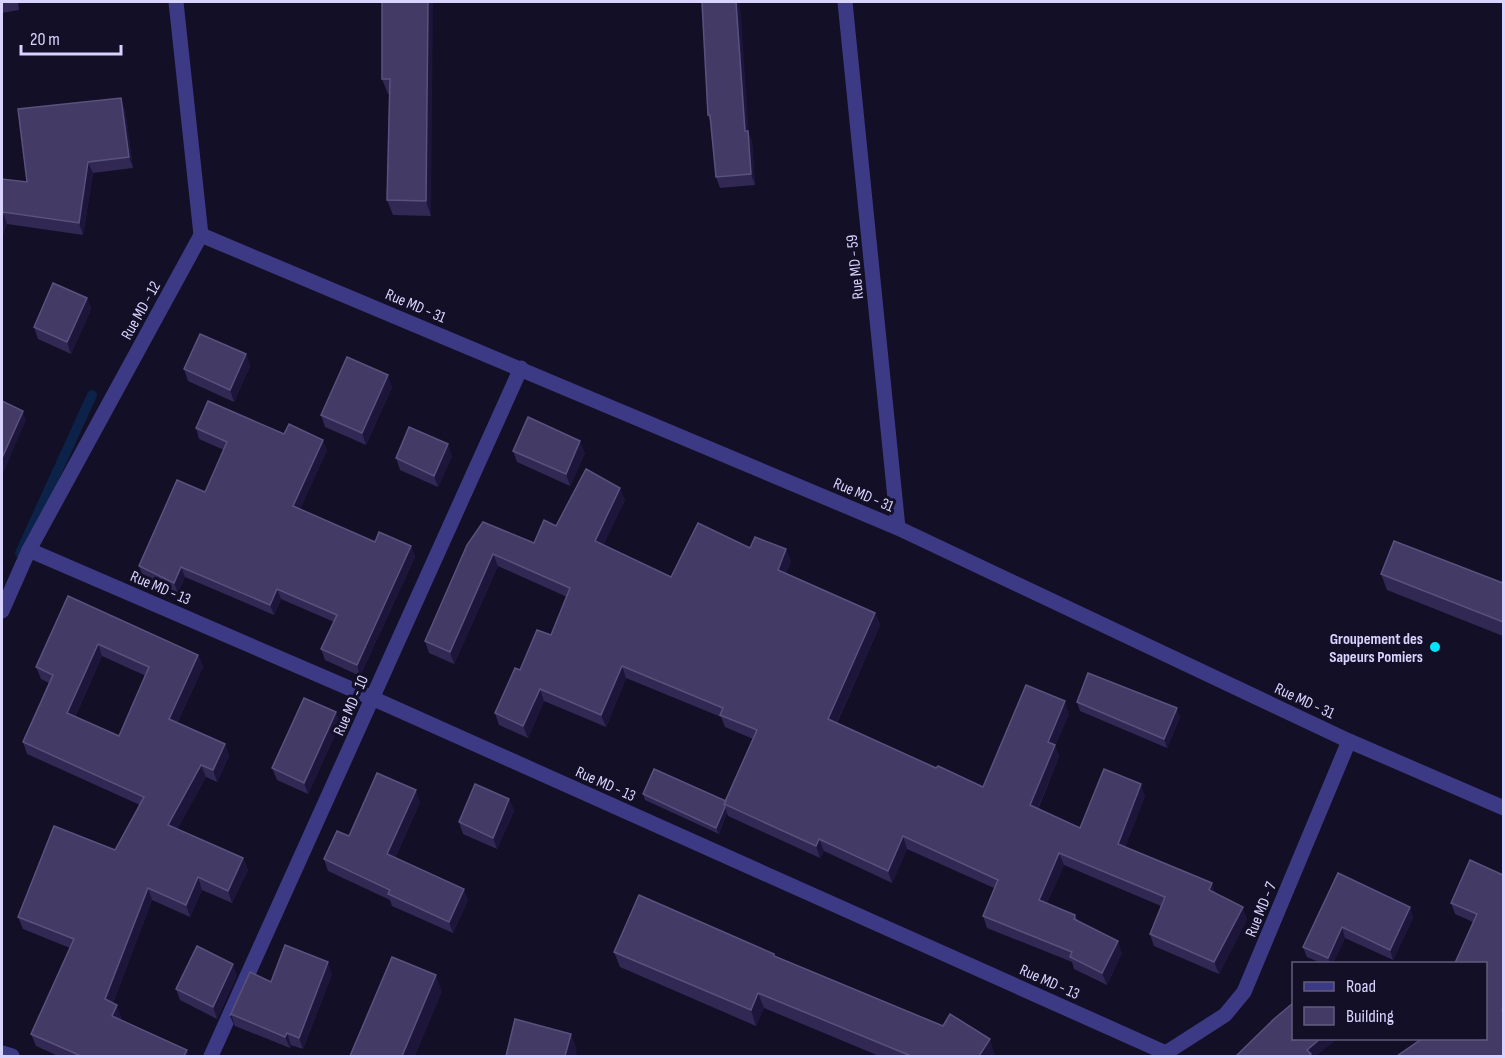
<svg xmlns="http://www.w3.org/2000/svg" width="1505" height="1058" viewBox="0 0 1505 1058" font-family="'Sofia Sans Condensed',sans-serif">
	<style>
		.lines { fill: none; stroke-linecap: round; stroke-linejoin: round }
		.stream { stroke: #0c2248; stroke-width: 10 }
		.minor { stroke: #3d3a85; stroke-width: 15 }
		.wall { fill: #312854; fill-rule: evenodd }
		.shaded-wall { fill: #1d163a }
		.building { fill: #433a66; stroke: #5a527e; stroke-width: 1.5; fill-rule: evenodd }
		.poi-dot { fill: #00e5ff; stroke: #130f26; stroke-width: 2 }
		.labels { text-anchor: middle; stroke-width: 6; stroke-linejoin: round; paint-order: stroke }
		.street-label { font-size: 16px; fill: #d9d4ff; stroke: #130f26 }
		.poi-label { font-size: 16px; font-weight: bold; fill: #d9d4ff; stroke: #130f26; text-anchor: end }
	</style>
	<rect width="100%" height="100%" fill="#130f26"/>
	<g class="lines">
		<polyline class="stream" points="20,553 92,395"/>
		<g class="minor">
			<polyline points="845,2 898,528"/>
			<polyline points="201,235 898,528 1349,741 1504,808"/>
			<polyline points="29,550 372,698 1166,1053"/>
			<polyline points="2,611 29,550 201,235 176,2"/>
			<polyline points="2,1053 12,1056"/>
			<polyline points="211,1056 521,368"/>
			<polyline points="1161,1056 1225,1015 1244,992 1349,741"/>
		</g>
	</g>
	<g class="wall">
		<polygon points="2,2 18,2 19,10 2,13"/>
		<polygon points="382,2 431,216 393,215 387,200 389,94 388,94 382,79"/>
		<polygon points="702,2 752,142 755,185 720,188 716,177 710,121 708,115"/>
		<polygon points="125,109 133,168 93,173 83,235 7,224 2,237 2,179 27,182"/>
		<polygon points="87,298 91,309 71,354 38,339 34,327"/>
		<polygon points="246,354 250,366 234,402 188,381 184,369"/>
		<polygon points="392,387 366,445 325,427 321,415"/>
		<polygon points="196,428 284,434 327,450 300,509 375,542 411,546 415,557 360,676 325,660 321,649 334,622 281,599 274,615 185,577 178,593 143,577 139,566 205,492 224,450 199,439"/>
		<polygon points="513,451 585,453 570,486 517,462"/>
		<polygon points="452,456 438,487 400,470 396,458"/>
		<polygon points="625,500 603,545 671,577 750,548 791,561 786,573 875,613 880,625 837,723 936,768 983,787 1069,714 1055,746 1059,757 1038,809 1080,828 1145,796 1125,847 1212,883 1215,893 1247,919 1219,974 1154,946 1150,934 1161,906 1064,865 1047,903 1075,915 1078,921 1122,953 1107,985 1074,969 1072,962 987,928 983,916 994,888 907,849 892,883 824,851 820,858 728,816 727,813 719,834 645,800 643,794 726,801 753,739 725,727 721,717 626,678 606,727 544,701 528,738 499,725 495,713 520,670 551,635 567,597 498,566 454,664 429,653 425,641 467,545 534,543 556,526"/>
		<polygon points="1381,574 1503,583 1503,636 1387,590"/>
		<path d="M68 596 198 655 203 667 177 723 225 744 229 756 217 782 206 777 177 829 243 858 248 870 232 903 202 890 190 917 152 900 113 1003 121 1017 120 1020 189 1056H58L36 1046 31 1034 70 948 23 929 18 917 115 850 140 805 27 754 23 742 49 683 41 679 36 667ZM102 656 146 676 119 736 75 717Z"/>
		<polygon points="1077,702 1180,717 1167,748 1080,711"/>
		<polygon points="336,712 340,724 308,794 277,780 272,768"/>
		<polygon points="509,799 514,811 497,849 463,834 459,822"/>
		<polygon points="420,802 395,858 468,900 453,933 392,906 390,900 328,871 324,859 349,836"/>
		<polygon points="1338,873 1410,907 1413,918 1393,960 1345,938 1333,963 1321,963 1307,957 1303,947"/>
		<polygon points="1503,875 1503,1056 1485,1038 1473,922 1455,914 1451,903"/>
		<polygon points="614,952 774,954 775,956 995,1055 994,1056 879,1056 764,1008 756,1026 620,967"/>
		<polygon points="250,972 271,982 332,974 303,1049 291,1045 290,1048 235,1026 235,1027 230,1016"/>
		<polygon points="237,975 217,1019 180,1000 176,989"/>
	</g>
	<g class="shaded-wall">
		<polygon points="428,2 433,2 431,216 426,201"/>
		<polygon points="736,2 740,2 749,135 752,142 755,185 751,174 745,131"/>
		<polygon points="121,98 125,109 133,168 129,157"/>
		<polygon points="88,162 93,173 83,235 79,223"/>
		<polygon points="3,212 7,224 2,237 2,216"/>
		<polygon points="87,298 91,309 71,354 67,342"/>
		<polygon points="246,354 250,366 234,402 230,390"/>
		<polygon points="388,375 392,387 366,445 362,433"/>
		<polygon points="23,411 26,420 2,476 2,458"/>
		<polygon points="323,440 327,450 297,517 293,506"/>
		<polygon points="580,441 585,453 570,486 566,474"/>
		<polygon points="448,444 452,456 438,487 434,476"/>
		<polygon points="620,488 625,500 600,553 595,541"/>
		<polygon points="411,546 415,557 360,676 357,665"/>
		<polygon points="786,549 791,561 783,582 778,570"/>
		<polygon points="493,554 498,566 454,664 450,652"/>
		<polygon points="181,567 185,577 178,593 174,583"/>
		<polygon points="277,589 281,599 274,615 270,605"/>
		<polygon points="875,613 880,625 833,731 828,719"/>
		<polygon points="98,644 102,656 71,725 67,713"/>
		<polygon points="198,655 203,667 173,731 169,719"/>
		<polygon points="622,666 626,678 606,727 601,715"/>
		<polygon points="540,689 544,701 528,738 523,726"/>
		<polygon points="1065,701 1069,714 1055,746 1059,757 1034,817 1030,805 1048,742"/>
		<polygon points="1177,708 1180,717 1167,748 1164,739"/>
		<polygon points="336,712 340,724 308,794 304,783"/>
		<polygon points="225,744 229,756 217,782 213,770"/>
		<polygon points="201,765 206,777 173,837 168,825"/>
		<polygon points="1141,784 1145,796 1122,856 1118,844"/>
		<polygon points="416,790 420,802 391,866 387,854"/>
		<polygon points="509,799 514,811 497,849 493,838"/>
		<polygon points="725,807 727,813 719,834 716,828"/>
		<polygon points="903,836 907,849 892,883 888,871"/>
		<polygon points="819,839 824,851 820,858 816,846"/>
		<polygon points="1059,853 1064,865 1043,912 1039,900"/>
		<polygon points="243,858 248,870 232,903 228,891"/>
		<polygon points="198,877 202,890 190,917 186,905"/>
		<polygon points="1212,883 1216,896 1209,890"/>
		<polygon points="148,888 152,900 110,1011 105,999"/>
		<polygon points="464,889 468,900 453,933 449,922"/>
		<polygon points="1243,907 1247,919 1219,974 1214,962"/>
		<polygon points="1410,907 1413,918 1393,960 1390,950"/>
		<polygon points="1342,927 1345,938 1333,963 1330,963 1328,958"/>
		<polygon points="1118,941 1122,953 1107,985 1102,973"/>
		<polygon points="328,962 332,974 303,1049 299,1038"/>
		<polygon points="233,964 237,975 217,1019 213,1007"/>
		<polygon points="436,975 442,992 415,1056 402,1056"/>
		<polygon points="758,993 764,1008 756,1026 751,1010"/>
		<polygon points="117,1005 121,1017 116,1029 112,1016"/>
		<polygon points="231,1014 235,1026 235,1027 230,1016"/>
		<polygon points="287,1033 291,1045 290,1048 285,1037"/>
		<polygon points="571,1034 577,1050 576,1056 565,1056"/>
		<polygon points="1321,1038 1339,1038 1316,1056 1308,1056 1307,1050"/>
		<polygon points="990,1039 995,1055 994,1056 979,1056"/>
		<polygon points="187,1050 189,1056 184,1056"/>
	</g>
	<g class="building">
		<polygon points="382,2 428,2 426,201 387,200 390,79 382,79"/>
		<polygon points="702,2 736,2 745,131 748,131 751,174 716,177 710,115 708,115"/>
		<polygon points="121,98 129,157 88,162 79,223 3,212 2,216 2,179 27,182 18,109"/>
		<polygon points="53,283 87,298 67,342 34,327"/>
		<polygon points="200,334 246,354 230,390 184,369"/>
		<polygon points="347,357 388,375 362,433 321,415"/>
		<polygon points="2,401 23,411 2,458"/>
		<polygon points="208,401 284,434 289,424 323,440 293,506 375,542 379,532 411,546 357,665 321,649 337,615 277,589 270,605 181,567 174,583 139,566 177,480 205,492 227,442 196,428"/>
		<polygon points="528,417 580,441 566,474 513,451"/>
		<polygon points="409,427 448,444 434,476 396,458"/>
		<polygon points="586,469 620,488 595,541 671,577 698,523 750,548 755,537 786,549 778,570 875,613 828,719 936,768 938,766 983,787 1026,685 1065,701 1048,742 1055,745 1030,805 1080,828 1104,769 1141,784 1118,844 1212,883 1209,890 1243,907 1214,962 1150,934 1165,897 1059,853 1039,900 1075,915 1074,919 1118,941 1102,973 1070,957 1072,952 983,916 998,880 903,836 888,871 819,839 816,846 724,804 757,730 720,715 723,708 622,666 601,715 540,689 523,726 495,713 515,668 520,670 537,630 551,635 570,588 493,554 450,652 425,641 467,545 483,522 534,543 544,520 556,526"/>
		<polygon points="1394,541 1503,583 1503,622 1381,574"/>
		<path d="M68 596 198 655 169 719 225 744 213 770 201 765 168 825 243 858 228 891 198 877 186 905 148 888 105 999 117 1005 112 1016 187 1050 184 1056H81L31 1034 74 939 18 917 54 826 115 850 144 797 23 742 53 675 36 667ZM98 644 149 667 119 736 67 713Z"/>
		<polygon points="1088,673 1177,708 1164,739 1077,702"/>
		<polygon points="304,698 336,712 304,783 272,768"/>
		<polygon points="654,769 726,801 724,804 725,807 716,828 643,794"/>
		<polygon points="377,773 416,790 387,854 464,889 449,922 388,894 390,890 324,859 337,831 349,836"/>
		<polygon points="475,784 509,799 493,838 459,822"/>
		<polygon points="1470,860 1503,875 1503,1010 1502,1010 1503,1012 1503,1056 1397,1056 1423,1038 1485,1038 1485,963 1455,963 1477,914 1451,903"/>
		<polygon points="1338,873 1410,907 1390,950 1342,927 1328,958 1303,947"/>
		<polygon points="639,895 774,954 774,956 943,1026 950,1014 990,1039 979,1056 911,1056 758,993 751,1010 614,952"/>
		<polygon points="285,945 328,962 299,1038 287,1033 285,1037 231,1014 230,1016 250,972 271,982"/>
		<polygon points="197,946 233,964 213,1007 176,989"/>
		<polygon points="392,957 436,975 402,1056 350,1056"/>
		<polygon points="1293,1003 1293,1038 1321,1038 1307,1050 1311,1054 1308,1056 1239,1056 1237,1055 1274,1019"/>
		<polygon points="515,1019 571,1034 565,1056 506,1056"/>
	</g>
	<circle class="poi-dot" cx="1435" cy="647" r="6"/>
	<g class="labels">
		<g class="street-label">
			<text transform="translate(854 267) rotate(-96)" y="6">Rue MD - 59</text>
			<text transform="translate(416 305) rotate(23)" y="6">Rue MD - 31</text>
			<text transform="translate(140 310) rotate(-61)" y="6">Rue MD - 12</text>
			<text transform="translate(864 494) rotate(23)" y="6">Rue MD - 31</text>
			<text transform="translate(161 587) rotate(23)" y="6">Rue MD - 13</text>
			<text transform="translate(1305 700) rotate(25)" y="6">Rue MD - 31</text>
			<text transform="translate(350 705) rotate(-66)" y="6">Rue MD - 10</text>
			<text transform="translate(606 783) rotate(24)" y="6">Rue MD - 13</text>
			<text transform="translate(1260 909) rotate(-68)" y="6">Rue MD - 7</text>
			<text transform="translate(1050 981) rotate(24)" y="6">Rue MD - 13</text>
		</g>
		<g class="poi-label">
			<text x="1423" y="644">Groupement des<tspan x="1423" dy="18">Sapeurs Pomiers</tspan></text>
		</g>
	</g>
	<rect width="1505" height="1058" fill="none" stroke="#d9d4ff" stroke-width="6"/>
	<rect x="1292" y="962" width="195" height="78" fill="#130f26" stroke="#625e7d" stroke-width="1.5"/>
	<rect x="1304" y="982" width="30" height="9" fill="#3d3a85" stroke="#625e7d" stroke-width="1.5"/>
	<text x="1346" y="992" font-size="18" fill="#d9d4ff">Road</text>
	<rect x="1304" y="1007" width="30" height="18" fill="#433a66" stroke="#625e7d" stroke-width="1.5"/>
	<text x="1346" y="1022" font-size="18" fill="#d9d4ff">Building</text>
	<path d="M21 45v9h100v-9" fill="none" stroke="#d9d4ff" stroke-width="3"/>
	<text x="30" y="45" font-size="18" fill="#d9d4ff" stroke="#130f26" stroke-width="4.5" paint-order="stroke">20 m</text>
</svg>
